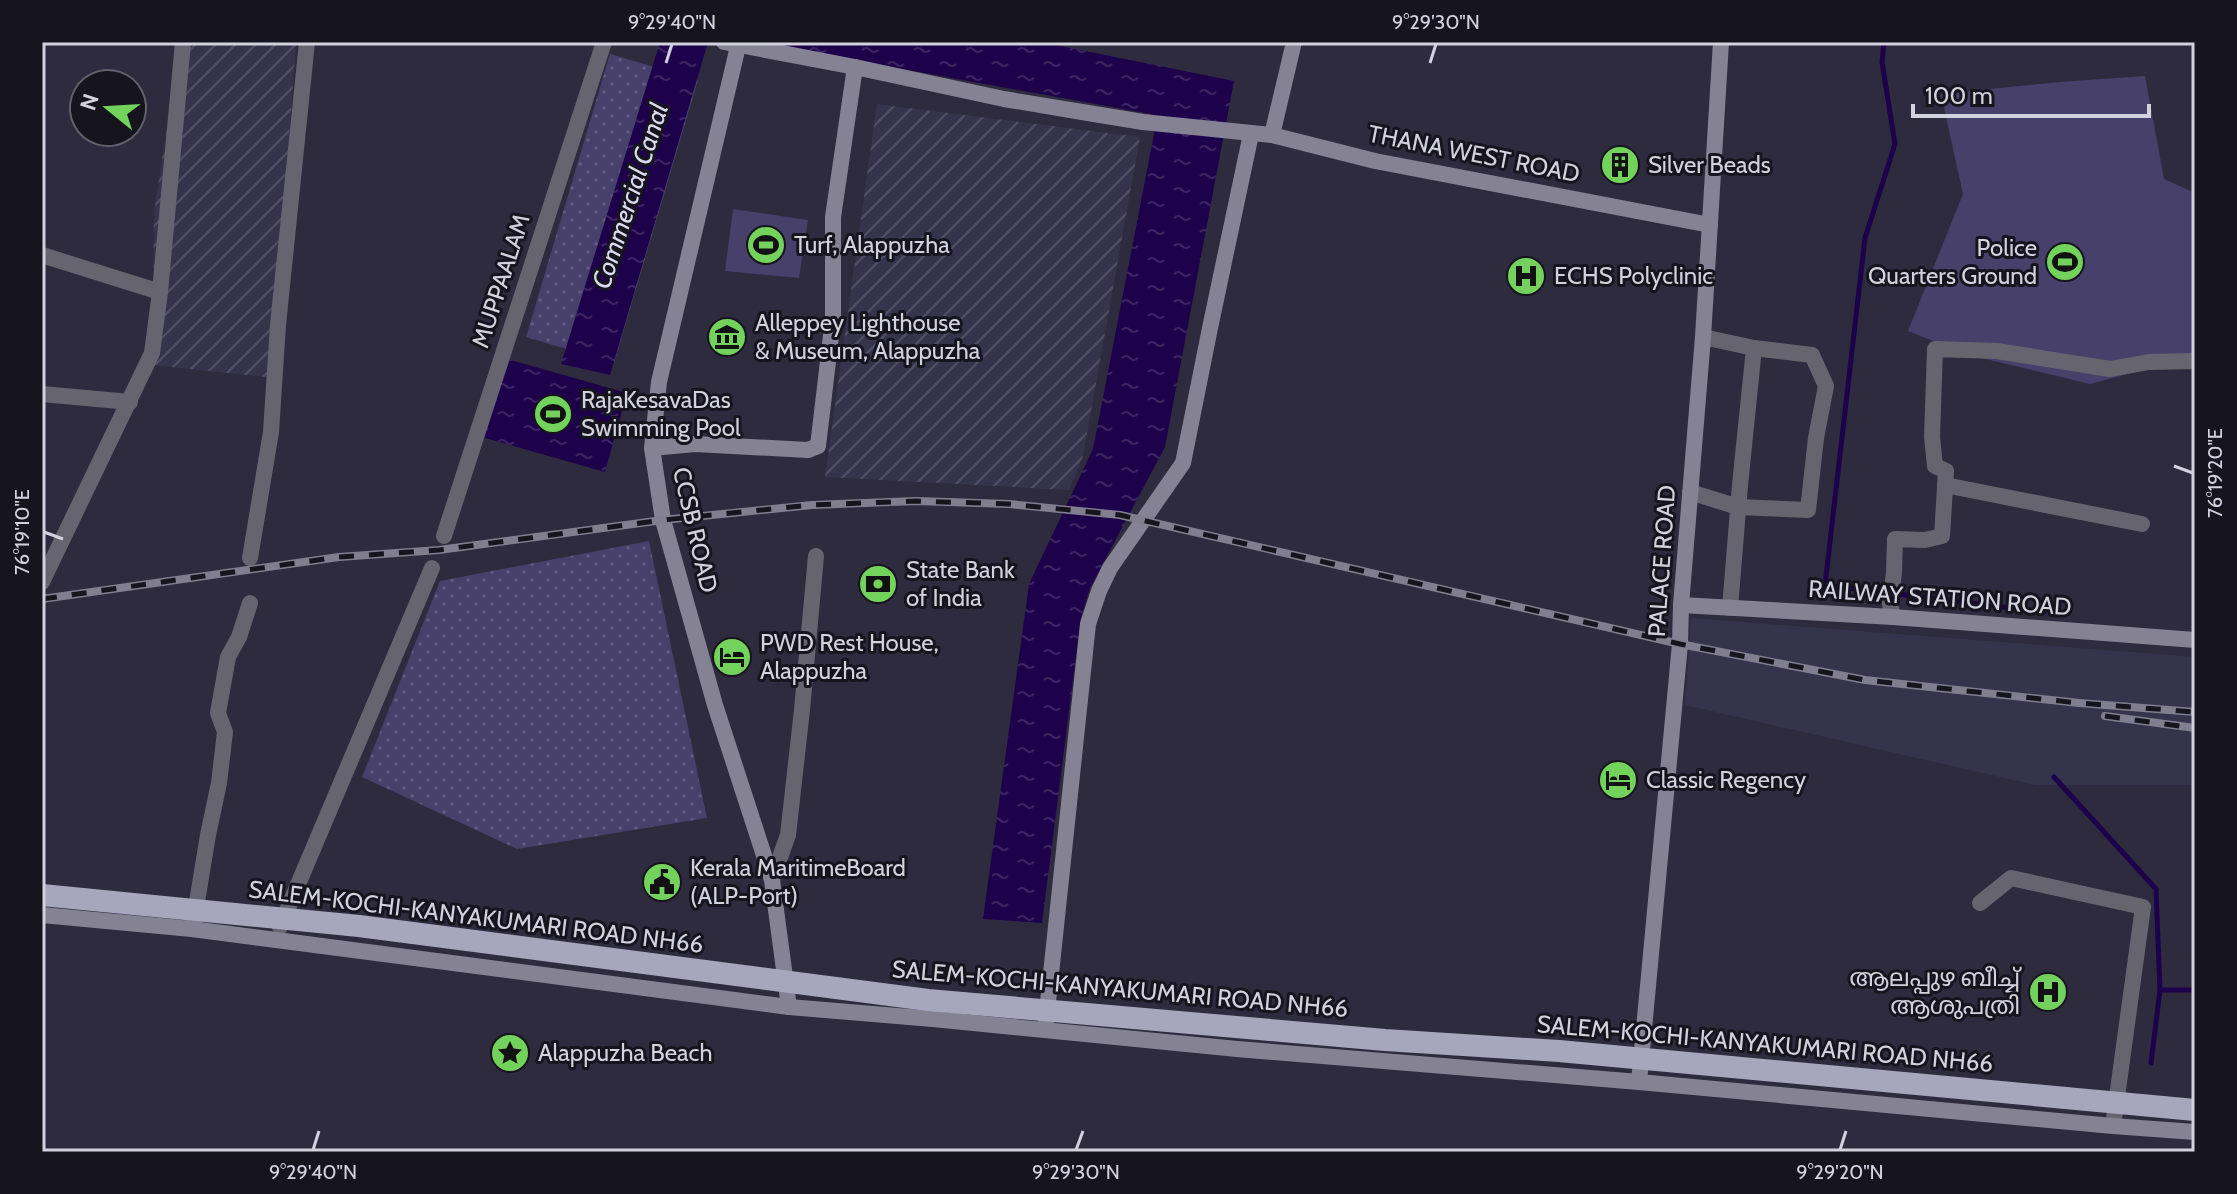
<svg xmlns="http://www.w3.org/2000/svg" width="2237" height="1194" viewBox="0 0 2237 1194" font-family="Cabin,'Noto Sans Malayalam',sans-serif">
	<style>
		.built { fill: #36334c }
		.industrial { fill: url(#industrial-furrows) }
		.green { fill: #46406b }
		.park { fill: url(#park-dots) }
		.water { fill: url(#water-ripples) }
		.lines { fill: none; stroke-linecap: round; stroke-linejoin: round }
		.stream { stroke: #1d014b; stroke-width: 5 }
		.minor { stroke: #66656f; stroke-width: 16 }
		.secondary { stroke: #858393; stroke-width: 16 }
		.rail-casing { stroke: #817f8f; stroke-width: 8 }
		.rail { stroke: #16151e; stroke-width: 5; stroke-dasharray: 15; stroke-linecap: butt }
		.trunk-bridge { stroke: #a7a6bc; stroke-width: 22 }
		.ticks { fill: none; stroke: #d2d1de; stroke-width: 3 }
		.labels { text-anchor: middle; stroke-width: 6; stroke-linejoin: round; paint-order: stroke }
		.street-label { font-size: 24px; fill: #d2d1de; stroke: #16151e }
		.poi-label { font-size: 24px; fill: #d2d1de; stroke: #16151e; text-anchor: start }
		.water-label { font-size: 26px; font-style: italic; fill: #dcdaf0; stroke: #16151e }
		.neatline { fill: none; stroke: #d2d1de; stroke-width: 3 }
		.ticks-label { font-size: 20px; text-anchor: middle; fill: #d2d1de }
	</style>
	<defs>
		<pattern id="industrial-furrows" width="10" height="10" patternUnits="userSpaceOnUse" patternTransform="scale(2)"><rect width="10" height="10" fill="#36334c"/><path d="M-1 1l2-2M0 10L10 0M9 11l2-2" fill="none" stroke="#525065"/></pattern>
		<pattern id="park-dots" width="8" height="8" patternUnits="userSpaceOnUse" patternTransform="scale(2)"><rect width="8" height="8" fill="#46406b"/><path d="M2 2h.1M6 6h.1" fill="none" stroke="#605b80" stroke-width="1.8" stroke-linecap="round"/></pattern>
		<pattern id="water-ripples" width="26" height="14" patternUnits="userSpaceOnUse" patternTransform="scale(2)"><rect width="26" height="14" fill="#1d014b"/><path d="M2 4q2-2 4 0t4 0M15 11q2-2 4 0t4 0" fill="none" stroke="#3d2564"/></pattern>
	</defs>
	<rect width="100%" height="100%" fill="#2e2b3e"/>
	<polygon class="built" points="1691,618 2195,657 2195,785 2035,785 1685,705"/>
	<g class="industrial">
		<polygon points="180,42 296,42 280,262 274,378 152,365 154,212"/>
		<polygon points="877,104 1140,137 1083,456 1069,490 825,477"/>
	</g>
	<g class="green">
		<polygon points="2145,76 2164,179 2195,193 2195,356 2090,384 1969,355 1908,331 1963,194 1941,94 2060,82"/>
		<polygon points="733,209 808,220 799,278 725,271"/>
	</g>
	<g class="park">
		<polygon points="610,54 698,80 614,363 526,337"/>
		<polygon points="649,541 707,818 517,849 362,777 440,581"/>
	</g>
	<g class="water">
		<polygon points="660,42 708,42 610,375 561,364"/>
		<polygon points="754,42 1041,42 1234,81 1165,447 1090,588 1081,617 1042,923 983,919 1029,584 1093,449 1154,134 1151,114"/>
		<polygon points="500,357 627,393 605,472 478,436"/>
	</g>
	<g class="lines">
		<g class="stream">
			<polyline points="1884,42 1882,62 1895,144 1865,238 1825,585 2044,612"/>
			<polyline points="2054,777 2156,889 2160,990 2151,1063"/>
			<polyline points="2160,990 2195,990"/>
		</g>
		<g class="minor">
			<polyline points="42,255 160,292"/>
			<polyline points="42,394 130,402"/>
			<polyline points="1945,485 2142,524"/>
			<polyline points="1690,492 1738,507 1808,510 1816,438 1826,386 1812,355 1754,348 1703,337"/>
			<polyline points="444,536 604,42"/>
			<polyline points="250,558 271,432 278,325 307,42"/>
			<polyline points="42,582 152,353 160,292 183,42"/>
			<polyline points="1730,608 1740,485 1754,348"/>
			<polyline points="1893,617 1890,604 1894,573 1895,539 1925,540 1942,536 1946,471 1935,466 1932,437 1935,349 1997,351 2110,369 2149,362 2195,361"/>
			<polyline points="772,880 788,835 802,710 816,556"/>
			<polyline points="1980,903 2011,878 2143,907 2113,1126"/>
			<polyline points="194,920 208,835 219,783 225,732 218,713 228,657 239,637 250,603"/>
			<polyline points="280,927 432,568"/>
		</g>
		<g class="secondary">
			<polyline points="724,42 855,67 1004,99 1088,113 1143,122 1272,135 1375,161 1710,225"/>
			<polyline points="739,42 659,382 652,448 663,520 715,705 772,880 789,1007"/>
			<polyline points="1272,135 1294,42"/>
			<polyline points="652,448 695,444 808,450 818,446 833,319 833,217 855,67"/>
			<polyline points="1681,605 1893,617 2195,640"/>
			<polyline points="42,915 192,929 789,1007 933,1019 1237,1049 1639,1082 2113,1126 2195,1132"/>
			<polyline points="1046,1021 1088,624 1099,591 1110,568 1183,463 1210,328 1251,134"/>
			<polyline points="1639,1082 1680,644 1681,605 1703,337 1721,42"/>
		</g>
		<g class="rail-casing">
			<g id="rail">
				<polyline points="42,599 339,557 439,550 663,520 812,505 916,501 1009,504 1120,515 1680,644 1865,680 2079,703 2195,712"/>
				<polyline points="2105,716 2195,728"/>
			</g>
		</g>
		<use href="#rail" class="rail"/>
		<polyline class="trunk-bridge" points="42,895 359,926 928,1000 1385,1040 1559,1051 2195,1110"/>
	</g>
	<path class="ticks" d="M666 63 672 44M1430 63 1436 44M2174 466 2193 473M44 532 63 539M313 1150 319 1131M1076 1150 1083 1131M1840 1150 1846 1131"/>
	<defs>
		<g id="building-disc" transform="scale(2)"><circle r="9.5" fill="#73d25c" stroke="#16151e"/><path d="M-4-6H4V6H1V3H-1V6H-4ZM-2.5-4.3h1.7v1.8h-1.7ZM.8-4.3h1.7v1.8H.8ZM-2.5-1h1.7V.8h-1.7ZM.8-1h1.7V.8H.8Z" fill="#111"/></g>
		<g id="stadium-disc" transform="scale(2)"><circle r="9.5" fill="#73d25c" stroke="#16151e"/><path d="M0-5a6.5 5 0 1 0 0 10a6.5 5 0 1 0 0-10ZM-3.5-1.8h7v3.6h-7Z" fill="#111"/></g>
		<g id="hospital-disc" transform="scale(2)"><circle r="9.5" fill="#73d25c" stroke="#16151e"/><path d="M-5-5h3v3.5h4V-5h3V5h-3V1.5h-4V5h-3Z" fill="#111"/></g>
		<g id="museum-disc" transform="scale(2)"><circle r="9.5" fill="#73d25c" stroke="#16151e"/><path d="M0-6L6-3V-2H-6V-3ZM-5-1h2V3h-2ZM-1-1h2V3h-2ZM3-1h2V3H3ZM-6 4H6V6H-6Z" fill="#111"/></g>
		<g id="bank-disc" transform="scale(2)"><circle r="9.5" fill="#73d25c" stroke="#16151e"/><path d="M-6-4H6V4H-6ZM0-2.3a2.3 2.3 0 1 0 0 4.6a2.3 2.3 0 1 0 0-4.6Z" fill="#111"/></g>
		<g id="hotel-disc" transform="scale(2)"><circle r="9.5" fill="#73d25c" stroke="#16151e"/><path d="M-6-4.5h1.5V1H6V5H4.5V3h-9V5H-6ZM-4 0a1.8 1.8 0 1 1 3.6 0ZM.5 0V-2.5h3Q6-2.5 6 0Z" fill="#111"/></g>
		<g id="civic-disc" transform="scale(2)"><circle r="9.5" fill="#73d25c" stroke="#16151e"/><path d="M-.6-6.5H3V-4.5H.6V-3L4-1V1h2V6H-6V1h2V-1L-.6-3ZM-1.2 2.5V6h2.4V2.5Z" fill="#111"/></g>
		<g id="sight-disc" transform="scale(2)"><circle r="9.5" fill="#73d25c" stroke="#16151e"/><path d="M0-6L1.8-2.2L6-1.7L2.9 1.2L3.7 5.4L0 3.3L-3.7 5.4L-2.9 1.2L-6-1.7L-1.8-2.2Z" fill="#111"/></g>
	</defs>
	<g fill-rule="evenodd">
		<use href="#building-disc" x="1620" y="165"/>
		<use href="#stadium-disc" x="766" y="245"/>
		<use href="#stadium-disc" x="2065" y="262"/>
		<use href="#hospital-disc" x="1526" y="276"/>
		<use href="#museum-disc" x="727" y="337"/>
		<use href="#stadium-disc" x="553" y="414"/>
		<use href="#bank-disc" x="878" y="584"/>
		<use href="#hotel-disc" x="732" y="657"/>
		<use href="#hotel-disc" x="1618" y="780"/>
		<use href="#civic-disc" x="662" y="882"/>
		<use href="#hospital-disc" x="2048" y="992"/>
		<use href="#sight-disc" x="510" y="1053"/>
	</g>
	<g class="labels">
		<g class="street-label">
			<text transform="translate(1474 154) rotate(11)" y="8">THANA WEST ROAD</text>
			<text transform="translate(501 281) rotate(-72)" y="8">MUPPAALAM</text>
			<text transform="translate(695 530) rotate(77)" y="8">CCSB ROAD</text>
			<text transform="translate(1662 561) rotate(-86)" y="8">PALACE ROAD</text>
			<text transform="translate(1940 598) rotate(4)" y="8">RAILWAY STATION ROAD</text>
			<text transform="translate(476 917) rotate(7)" y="8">SALEM-KOCHI-KANYAKUMARI ROAD NH66</text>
			<text transform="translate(1120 989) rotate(5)" y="8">SALEM-KOCHI-KANYAKUMARI ROAD NH66</text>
			<text transform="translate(1765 1044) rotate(5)" y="8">SALEM-KOCHI-KANYAKUMARI ROAD NH66</text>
		</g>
		<g class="poi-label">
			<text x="1648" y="173">Silver Beads</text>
			<text x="794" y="253">Turf, Alappuzha</text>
			<text x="2037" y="256" text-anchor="end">Police<tspan x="2037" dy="28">Quarters Ground</tspan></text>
			<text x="1554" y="284">ECHS Polyclinic</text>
			<text x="755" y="331">Alleppey Lighthouse<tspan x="755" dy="28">&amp; Museum, Alappuzha</tspan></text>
			<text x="581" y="408">RajaKesavaDas<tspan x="581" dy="28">Swimming Pool</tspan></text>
			<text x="906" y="578">State Bank<tspan x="906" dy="28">of India</tspan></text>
			<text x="760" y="651">PWD Rest House,<tspan x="760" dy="28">Alappuzha</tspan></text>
			<text x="1646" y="788">Classic Regency</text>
			<text x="690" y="876">Kerala MaritimeBoard<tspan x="690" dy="28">(ALP-Port)</tspan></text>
			<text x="2020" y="986" text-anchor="end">ആലപ്പുഴ ബീച്ച്<tspan x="2020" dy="28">ആശുപത്രി</tspan></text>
			<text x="538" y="1061">Alappuzha Beach</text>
		</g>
		<g class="water-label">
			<text transform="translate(630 196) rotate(-72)" y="9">Commercial Canal</text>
		</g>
	</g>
	<rect width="2237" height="1194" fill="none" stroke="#16151e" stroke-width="88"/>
	<g transform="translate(108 108) rotate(288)"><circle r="38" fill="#16151e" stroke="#61606b" stroke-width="2"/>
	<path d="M0-6L14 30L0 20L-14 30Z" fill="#73d25c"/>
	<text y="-12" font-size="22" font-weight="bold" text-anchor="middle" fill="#d2d1de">N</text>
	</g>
	<path d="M1913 104v12h236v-12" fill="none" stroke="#d2d1de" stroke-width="4"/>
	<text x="1925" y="104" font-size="24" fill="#d2d1de" stroke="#16151e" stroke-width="6" paint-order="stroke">100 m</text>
	<rect x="44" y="44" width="2149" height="1106" class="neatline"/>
	<g class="ticks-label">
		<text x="672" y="29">9°29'40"N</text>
		<text x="1436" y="29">9°29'30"N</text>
		<text transform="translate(2215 473) rotate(-90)" y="7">76°19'20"E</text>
		<text transform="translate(22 532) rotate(-90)" y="7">76°19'10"E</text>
		<text x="313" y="1179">9°29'40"N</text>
		<text x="1076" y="1179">9°29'30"N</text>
		<text x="1840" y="1179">9°29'20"N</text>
	</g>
</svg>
